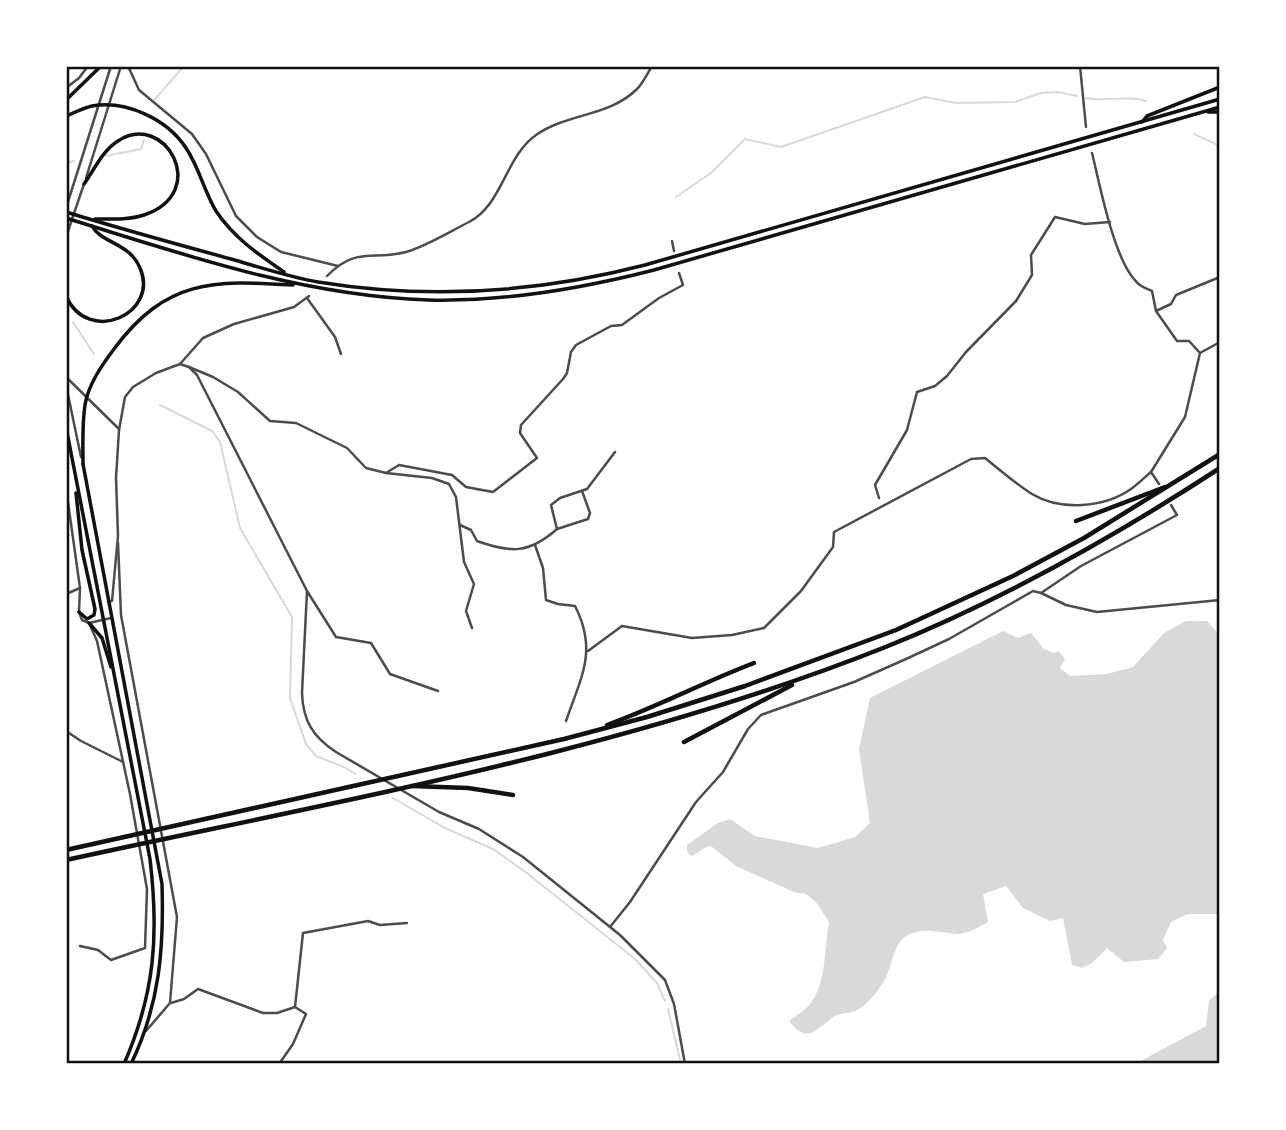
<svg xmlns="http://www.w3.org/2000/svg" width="1286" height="1130" viewBox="0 0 1286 1130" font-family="'Open Sans',sans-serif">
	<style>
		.water { fill: #d9d9d9 }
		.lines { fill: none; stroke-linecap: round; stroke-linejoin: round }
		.stream { stroke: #d9d9d9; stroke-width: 2 }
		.minor { stroke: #4c4c4c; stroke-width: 2.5 }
		.tertiary { stroke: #4c4c4c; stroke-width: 2.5 }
		.primary { stroke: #111; stroke-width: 3.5 }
		.trunk { stroke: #111; stroke-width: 3.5 }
		.motorway { stroke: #111; stroke-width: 4.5 }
		.neatline { fill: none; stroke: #111; stroke-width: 2.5 }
	</style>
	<rect width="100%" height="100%" fill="#fff"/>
	<g class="water">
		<path d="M1186 621H1207L1219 634V914H1188L1171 922 1163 940 1167 948 1158 959 1124 962 1107 948 1092 963 1082 968 1072 965 1063 918 1050 921 1023 908 1006 886 983 894 988 922C979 927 967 934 958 934 939 933 923 926 906 936 893 945 892 967 885 979 878 991 866 1008 852 1012 844 1014 838 1013 832 1018 814 1032 806 1043 789 1021 796 1016 806 1010 811 1003 827 981 824 948 829 922L816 902 806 894 794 892 736 866 711 846C703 847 699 853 691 856L687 852V845L718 823 730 819 755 836 818 848 855 837 870 823 859 749 870 698 1003 631 1018 638 1031 633 1044 649 1054 653 1058 651 1065 659 1060 668 1070 676 1107 674 1133 667 1164 633Z"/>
		<polygon points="1219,991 1219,1063 1137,1063 1206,1026 1209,1001"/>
	</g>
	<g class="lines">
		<g class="stream">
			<path d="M1086 98C1106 102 1127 95 1146 101"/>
			<polyline points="155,99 184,66"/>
			<polyline points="1194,134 1220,146"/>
			<polyline points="106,156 141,149 144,140"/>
			<polyline points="66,163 74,161"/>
			<polyline points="676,197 711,173 745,139 781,147 925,97 956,103 1015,102 1041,93 1058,92 1077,96"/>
			<polyline points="73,322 94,354"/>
			<polyline points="160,405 212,431 220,442 240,528 292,617 290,698 306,744 316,756 344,767 355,774"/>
			<polyline points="393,798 445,828 495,850 528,874 635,959 657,983 665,1001"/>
			<polyline points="668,1009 681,1064"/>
		</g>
		<g class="minor">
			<polyline points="1080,66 1086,127"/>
			<polyline points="66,88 79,78 88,66"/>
			<path d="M1092 153C1100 185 1113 255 1134 279 1139 286 1145 288 1152 291L1156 311 1177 341H1189L1200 353 1185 417 1151 472 1159 484"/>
			<polyline points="672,241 674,251"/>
			<polyline points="307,298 335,337 341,354"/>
			<polyline points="1156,311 1171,304 1176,295 1220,277"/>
			<polyline points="1200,353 1220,342"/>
			<polyline points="189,367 213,377 238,392 270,421 296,423 347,448 366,468 386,473 432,478 449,484 456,497 464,562 474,584 466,611 472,628"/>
			<polyline points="66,377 119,429"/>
			<polyline points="386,473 399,465 452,475 466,487 493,492 537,458 520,433 521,425 563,379 567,373 571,352 576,345 611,326 622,325 659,298 683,285 679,273"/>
			<polyline points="66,488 80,588 79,612 82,620 89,623 97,641 130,794 147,889 145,948 111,960 98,950 80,946"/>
			<polyline points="879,498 875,485 907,430 917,392 935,386 947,376 966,352 1016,301 1032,275 1031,255 1055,217 1085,224 1110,222"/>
			<path d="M460 525 471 530 477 541C510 553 529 554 557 529L551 505 560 498 587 489 615 452"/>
			<polyline points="557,529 588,519 590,513 582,491"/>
			<polyline points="118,543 121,615 177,917 170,1003 146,1031"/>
			<path d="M535 545 543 568 546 600 558 604 575 606C598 651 581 677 566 721"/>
			<polyline points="307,591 336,637 371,643 390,674 438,691"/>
			<polyline points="1041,593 1066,605 1097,612 1220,600"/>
			<polyline points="66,594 80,588"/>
			<polyline points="89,623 111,618"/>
			<path d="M588 651 622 626 692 638 732 635 764 628 801 591 833 547 834 532 971 459 985 458C1000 470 1016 484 1032 494 1060 511 1104 508 1131 489 1138 484 1145 477 1151 472"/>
			<polyline points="66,731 81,741 123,762"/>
			<polyline points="610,927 630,902 696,802 723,772 748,729 761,715 854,682 906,659 949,639 1033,591 1041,593 1081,566 1177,515 1171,505"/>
			<polyline points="171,1003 184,999 198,989 263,1013 277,1013 295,1007"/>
			<polyline points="279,1064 293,1044 306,1014 295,1007 303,933 368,921 380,925 407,923"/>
		</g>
		<g class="tertiary">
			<polyline points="128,66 139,90 192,134 206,154 236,216 257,237 281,252 338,266"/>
			<polyline points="86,178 121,66"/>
			<polyline points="66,208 111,66"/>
			<polyline points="66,237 84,184"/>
			<path d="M327 276C356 246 372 261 406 252 427 246 449 232 469 222 503 204 505 157 536 135 567 113 609 117 637 89 643 83 647 74 652 66"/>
			<path d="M180 364 189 367 197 375 307 591 302 693C303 721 313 737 336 752L439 812 479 829 523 857 620 935 665 980 674 1004 685 1064"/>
			<polyline points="66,385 81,457"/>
			<polyline points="108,602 112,601 118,536 116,478 119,430 125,397 133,387 156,373 180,364 203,338 234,324 294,307 309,296"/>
		</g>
		<g class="primary">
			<path d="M66 427 150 859C159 935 155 993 124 1064"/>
			<path d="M83 464 162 884C164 948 160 1004 131 1064"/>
			<polyline points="76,493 82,550 95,609 94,615 87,619 79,612"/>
			<polyline points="89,623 102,638 111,667"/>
		</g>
		<g class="trunk">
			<polyline points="66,100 101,66"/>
			<polyline points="1208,112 1220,112"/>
			<path d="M66 116C74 113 83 108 92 106 126 100 167 119 186 148 199 167 204 191 216 211 234 238 258 254 284 272"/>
			<polyline points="1142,122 1147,116 1220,87"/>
			<path d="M84 184C94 170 103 150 118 141 164 110 212 192 144 215 129 220 111 219 95 219"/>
			<path d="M66 212C121 229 176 244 231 259 259 267 289 277 318 282 429 300 537 293 645 265L1220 99"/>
			<path d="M66 218C184 255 304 296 428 300 505 302 580 289 654 270L1220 107"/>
			<path d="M66 296C88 346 160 314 140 268 130 243 101 243 92 226"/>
			<path d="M83 464C83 445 82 424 85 405 88 385 102 365 114 349 166 279 213 280 293 285"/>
		</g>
		<g class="motorway">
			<polyline points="1076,521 1165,487"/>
			<path d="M607 725C657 707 704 682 754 663"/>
			<polyline points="684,742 792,685"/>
			<polyline points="412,786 468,788 513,795"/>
			<polyline points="66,850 564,739 647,717 745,686 896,630 1013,576 1084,538 1220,454"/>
			<path d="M66 860C341 800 621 752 883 648 1001 601 1114 537 1220 468"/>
		</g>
	</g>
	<rect width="1286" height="1130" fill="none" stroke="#ffffff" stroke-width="136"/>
	<rect x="68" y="68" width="1150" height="994" class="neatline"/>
</svg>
